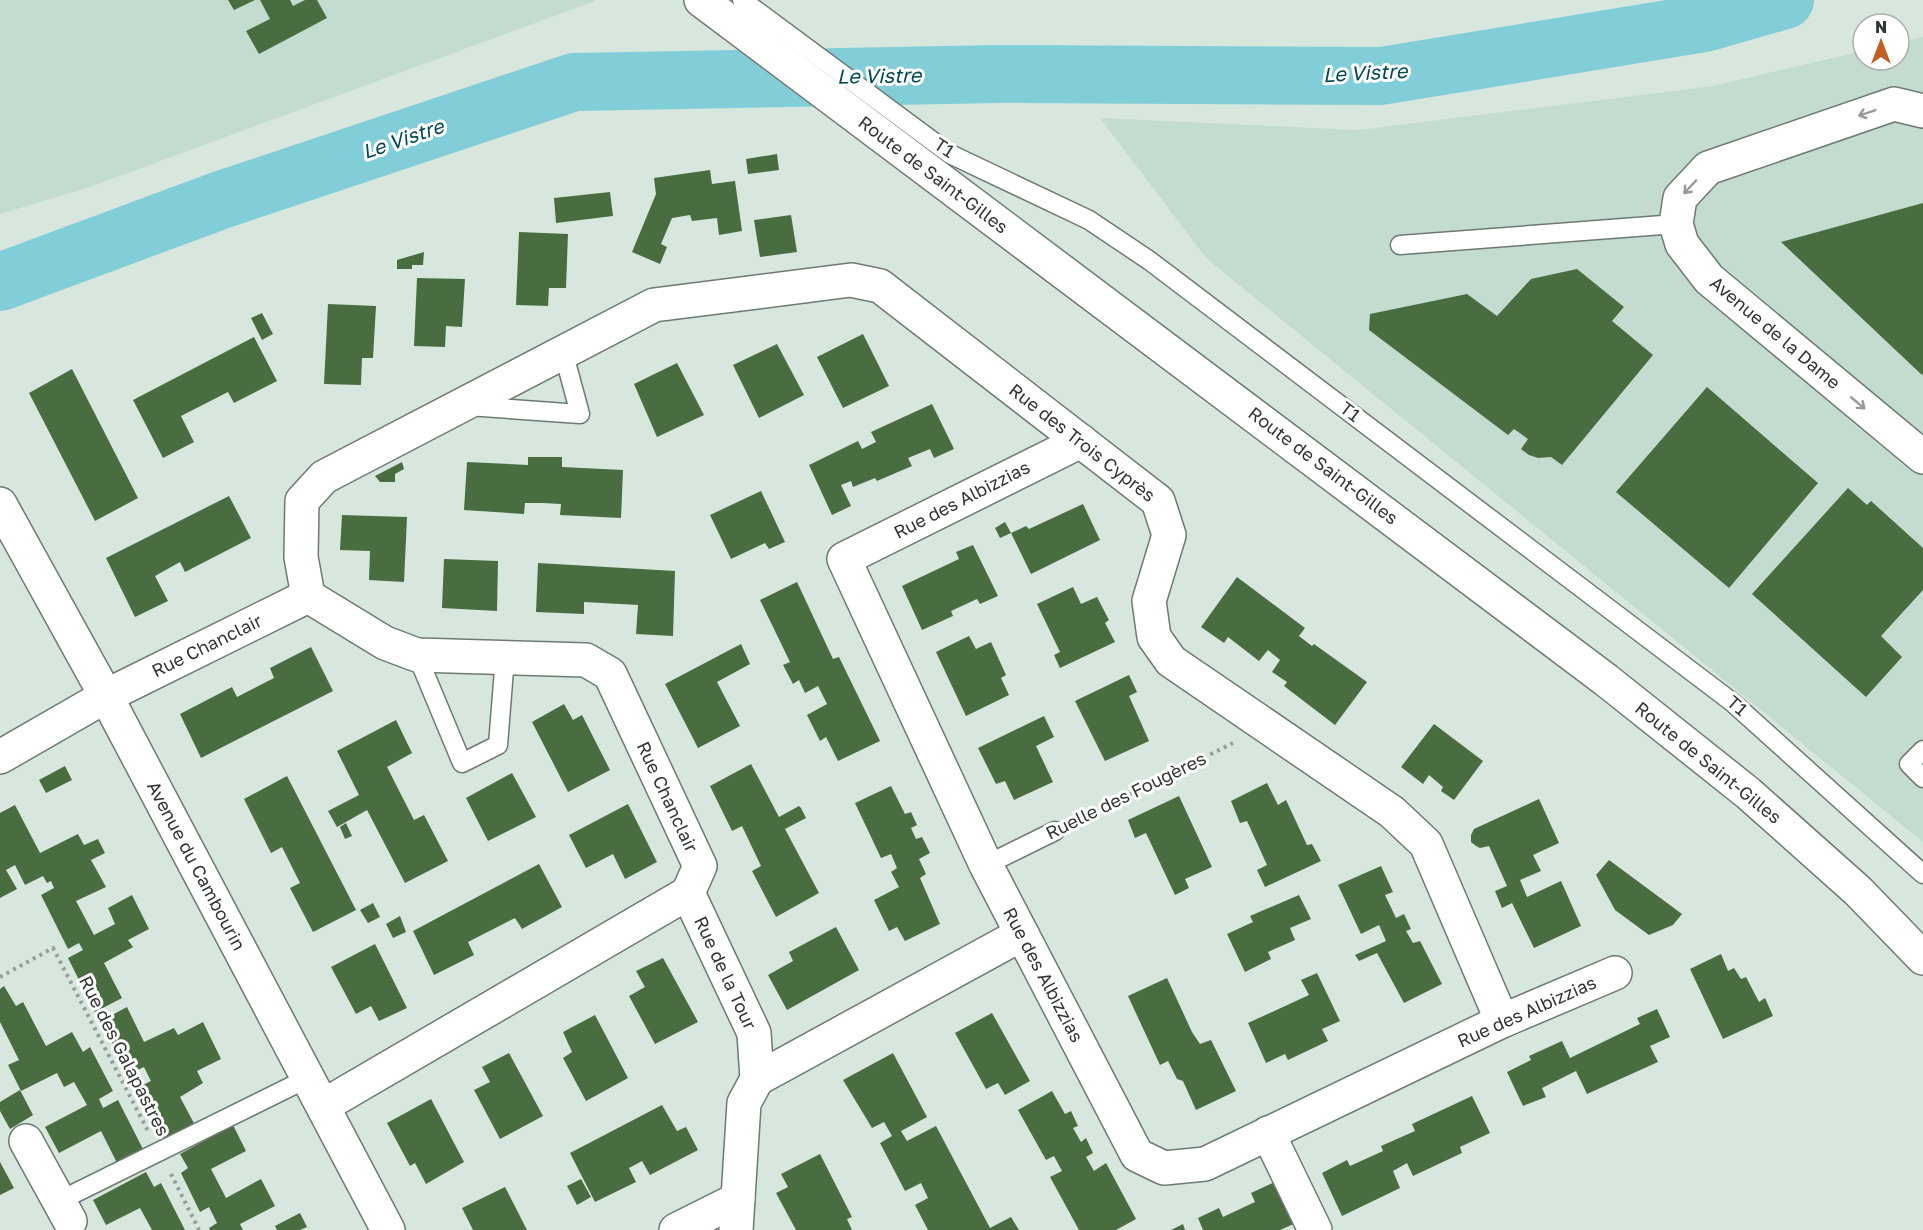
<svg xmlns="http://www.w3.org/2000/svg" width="1923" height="1230" viewBox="0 0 1923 1230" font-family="'Golos Text',sans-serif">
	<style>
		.built { fill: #c4dbcf }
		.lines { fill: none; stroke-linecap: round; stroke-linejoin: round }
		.river { stroke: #81cdd8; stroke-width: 58 }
		.building { fill: #4a6c41 }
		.lane-casing { stroke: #6d7a73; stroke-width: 21 }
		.street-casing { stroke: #6d7a73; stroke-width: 36 }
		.secondary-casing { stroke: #6d7a73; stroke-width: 36 }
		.path { stroke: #939e98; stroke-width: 4; stroke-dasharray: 3 4.5; stroke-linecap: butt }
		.lane { stroke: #fff; stroke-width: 18 }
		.street { stroke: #fff; stroke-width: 33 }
		.secondary { stroke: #fff; stroke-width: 33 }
		.oneway { stroke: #989a99 }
		.labels { text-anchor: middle; stroke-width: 6; stroke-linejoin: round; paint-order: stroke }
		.street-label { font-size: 18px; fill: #303633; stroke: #fff }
		.water-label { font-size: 20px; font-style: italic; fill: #004951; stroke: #fff }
	</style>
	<rect width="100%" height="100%" fill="#d7e7de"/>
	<g class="built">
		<polygon points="0,0 593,0 595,1 90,187 0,214"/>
		<polygon points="1923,37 1923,842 1206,258 1100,118 1359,130 1713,86 1863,51 1863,60 1899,60 1899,43"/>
	</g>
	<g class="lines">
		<polyline class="river" points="0,282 221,200 574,82 998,74 1381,76 1705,23 1785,0"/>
	</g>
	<g class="building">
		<polygon points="228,0 255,0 234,10"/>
		<polygon points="260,0 290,0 293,6 305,0 317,0 327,18 259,54 246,31 270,19"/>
		<polygon points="777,154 779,170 748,174 746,159"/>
		<polygon points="710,170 712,184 735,181 742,231 719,235 717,218 692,221 690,215 672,218 661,244 667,247 660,264 632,252 656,194 654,178"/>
		<polygon points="610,192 613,216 556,223 554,198"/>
		<polygon points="1923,203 1923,373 1922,375 1781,242"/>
		<polygon points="791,215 797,252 760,257 754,220"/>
		<polygon points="519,232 568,234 566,288 549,288 548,306 516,305"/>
		<polygon points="424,252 423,265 412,265 412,269 397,269 397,260"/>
		<polygon points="1577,269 1624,307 1612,321 1653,355 1562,465 1551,457 1538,458 1529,455 1521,449 1528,439 1514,429 1508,435 1369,330 1370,314 1467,294 1497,316 1531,279"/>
		<polygon points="417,278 465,279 462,327 446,326 445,347 414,346"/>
		<polygon points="328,304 376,306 373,358 362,358 361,385 324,384"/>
		<polygon points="262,313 273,334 262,340 251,318"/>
		<polygon points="863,334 889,386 843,408 817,357"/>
		<polygon points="254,337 277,381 234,403 228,392 181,416 194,442 163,458 133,400"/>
		<polygon points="777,344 804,395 759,418 733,365"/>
		<polygon points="677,363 704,415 657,437 634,384"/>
		<polygon points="72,369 138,498 95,521 29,393"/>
		<polygon points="1707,387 1818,483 1729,588 1616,492"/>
		<polygon points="932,404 954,449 934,458 930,449 908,458 912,466 877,481 875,478 853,487 851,481 841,485 851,506 832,515 809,465 858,441 862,449 876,442 871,432"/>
		<polygon points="528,457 562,457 562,467 623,470 621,518 560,515 561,504 543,503 525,503 524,514 464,510 467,462 528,465"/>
		<polygon points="402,462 404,469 395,474 395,482 380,482 375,476"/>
		<polygon points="1848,488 1867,505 1871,501 1923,548 1923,590 1881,636 1902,657 1866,697 1752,594"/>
		<polygon points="761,491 785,542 769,549 765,543 731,559 710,515"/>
		<polygon points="229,496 251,538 185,572 180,562 155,576 168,601 135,617 106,558"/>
		<polygon points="1083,504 1100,540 1031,574 1011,533 1026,526 1029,529"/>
		<polygon points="342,515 407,517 404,582 369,580 370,551 340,550"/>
		<polygon points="1005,522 1011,533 1000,538 995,528"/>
		<polygon points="973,545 998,596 980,604 977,599 951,611 953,616 922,630 902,586 959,559 956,552"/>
		<polygon points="444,559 498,561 497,611 442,608"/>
		<polygon points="538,563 675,571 673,636 636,634 638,605 584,602 584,614 536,612"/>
		<polygon points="1237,577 1305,628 1299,636 1312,646 1314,644 1367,682 1335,725 1284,686 1287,682 1272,672 1280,660 1268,650 1259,661 1228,637 1224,643 1201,627"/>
		<polygon points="797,582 833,659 839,657 880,741 838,761 826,737 820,741 807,715 827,704 818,686 805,693 799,680 793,684 783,665 790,662 760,600"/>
		<polygon points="1073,587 1081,604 1097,597 1109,620 1105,623 1115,642 1060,668 1054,655 1060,652 1037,604"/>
		<polygon points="969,636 976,649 991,642 1006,675 1001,678 1009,695 966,716 936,652"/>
		<polygon points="741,644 750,664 717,682 740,726 698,748 665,684"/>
		<polygon points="311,647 333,691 201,758 180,714 232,687 237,697 274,678 270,668"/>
		<polygon points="1129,675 1137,692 1129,696 1149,741 1105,761 1075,701"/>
		<polygon points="564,704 573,720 582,715 610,770 568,792 532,722"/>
		<polygon points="1044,716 1054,737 1036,746 1053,782 1014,800 1005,781 996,784 978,748"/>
		<polygon points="396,720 412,753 387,767 414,820 424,815 448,861 405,883 367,810 337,827 328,811 359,795 337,751"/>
		<polygon points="1434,724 1483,761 1454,800 1441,791 1443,787 1429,775 1423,784 1401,767"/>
		<polygon points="751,764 779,817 799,806 801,808 806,818 785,829 819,893 776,917 752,871 761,866 742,826 732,831 710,786"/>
		<polygon points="65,766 72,780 46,793 39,780"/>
		<polygon points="512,773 536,817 488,841 466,798"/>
		<polygon points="287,776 356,910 313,932 290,888 300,883 282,847 271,853 244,799"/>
		<polygon points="1267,783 1278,805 1286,800 1307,845 1312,844 1321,861 1265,887 1257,870 1267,865 1247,821 1240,823 1231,801"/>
		<polygon points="891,786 905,814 911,812 917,825 911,828 916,839 922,837 930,853 919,859 926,874 920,878 940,924 905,941 897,927 889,931 874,900 899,887 891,872 897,868 891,854 881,858 855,803"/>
		<polygon points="1179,796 1212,867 1185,879 1189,888 1175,895 1146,833 1135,838 1128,820"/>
		<polygon points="1539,799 1559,843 1533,855 1541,871 1520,880 1527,897 1561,881 1581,926 1534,948 1512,903 1502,908 1495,891 1507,886 1489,846 1480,848 1476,846 1471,842 1471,835 1474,829"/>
		<polygon points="628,804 657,862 625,879 613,854 586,868 569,835"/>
		<polygon points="15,805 40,853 78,834 84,845 98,839 105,853 91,860 106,887 76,901 94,935 115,924 108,908 132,895 149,929 128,940 133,947 104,963 122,998 95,1012 68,958 83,950 79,943 68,949 41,895 54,888 51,881 47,883 43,876 25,885 15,865 6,870 17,889 0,898 0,813"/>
		<polygon points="346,823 352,836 345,839 340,827"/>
		<polygon points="1609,860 1682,914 1673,925 1649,935 1615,910 1596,875"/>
		<polygon points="539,864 562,907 522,929 515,918 468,942 474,955 434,975 413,931"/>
		<polygon points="1381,866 1393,892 1385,895 1396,918 1404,914 1411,929 1406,931 1413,943 1420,941 1442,984 1404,1003 1377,953 1359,961 1355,955 1386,941 1379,925 1361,934 1338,885"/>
		<polygon points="1299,895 1311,919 1290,928 1295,940 1268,952 1271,959 1245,972 1227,934 1253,922 1250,916"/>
		<polygon points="373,903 380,917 368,923 360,910"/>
		<polygon points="400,916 406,932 393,938 386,924"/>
		<polygon points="836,927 859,970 787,1010 768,975 793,961 789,952"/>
		<polygon points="375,944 407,1008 379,1021 371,1006 356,1014 331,967"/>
		<polygon points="1721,954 1728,971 1734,968 1741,979 1746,977 1759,1002 1765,998 1773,1016 1723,1039 1690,969"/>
		<polygon points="663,958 698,1022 655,1044 629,996 645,987 636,971"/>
		<polygon points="1317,973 1340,1021 1322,1029 1328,1041 1288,1060 1285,1054 1266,1063 1248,1023 1309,995 1301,980"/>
		<polygon points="1167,978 1192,1032 1200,1044 1211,1040 1236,1091 1196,1110 1183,1081 1177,1079 1168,1061 1160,1065 1128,996"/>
		<polygon points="4,986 16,1006 23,1002 46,1046 72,1032 83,1052 90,1047 113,1091 99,1099 103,1108 118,1100 145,1153 119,1167 101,1131 59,1153 45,1127 87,1105 74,1082 64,1087 57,1073 21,1091 8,1065 19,1060 0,1022 0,989"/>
		<polygon points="127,1007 144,1042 174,1028 178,1035 203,1022 221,1059 197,1071 203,1083 180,1097 196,1127 165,1143 135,1089 151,1081 144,1067 128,1074 101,1021"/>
		<polygon points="1657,1009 1670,1037 1650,1046 1658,1062 1587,1094 1576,1071 1542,1088 1546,1097 1523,1106 1507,1072 1531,1060 1529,1056 1562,1041 1570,1058 1640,1024 1637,1018"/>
		<polygon points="992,1013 1030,1081 1005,1095 998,1083 986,1089 955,1033"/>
		<polygon points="595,1015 628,1078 586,1101 563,1058 572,1052 563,1032"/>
		<polygon points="509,1053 543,1116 500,1139 474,1090 490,1082 482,1067"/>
		<polygon points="893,1053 927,1117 901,1131 907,1141 936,1126 990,1228 1011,1217 1019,1230 928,1230 915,1205 928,1198 921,1183 905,1191 880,1143 892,1136 884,1122 872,1128 843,1080"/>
		<polygon points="20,1090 33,1115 10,1129 0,1111 0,1102"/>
		<polygon points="1052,1091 1065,1114 1071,1111 1078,1126 1073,1128 1081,1142 1086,1138 1093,1153 1086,1157 1094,1171 1106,1163 1136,1219 1116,1230 1079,1230 1050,1177 1062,1171 1054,1156 1046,1160 1018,1110"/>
		<polygon points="1472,1096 1490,1133 1460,1147 1462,1153 1413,1176 1407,1163 1393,1171 1400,1188 1342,1216 1322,1173 1347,1160 1350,1166 1383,1151 1381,1146 1415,1131 1412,1124"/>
		<polygon points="431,1099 464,1162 426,1184 415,1163 410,1166 387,1123"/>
		<polygon points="662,1105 677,1131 686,1127 698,1150 650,1175 642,1161 629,1168 636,1182 595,1202 570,1153"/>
		<polygon points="233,1125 246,1151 211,1169 226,1198 261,1179 275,1206 240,1224 243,1230 210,1230 209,1228 217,1223 209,1207 200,1212 181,1173 188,1168 180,1154"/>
		<polygon points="820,1154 852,1217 847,1219 852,1230 796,1230 776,1193 788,1187 781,1174"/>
		<polygon points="0,1162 14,1188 0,1195"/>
		<polygon points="146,1172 154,1187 161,1183 185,1230 152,1230 140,1208 106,1225 93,1200"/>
		<polygon points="581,1179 591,1197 577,1205 567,1186"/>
		<polygon points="1277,1181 1298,1222 1280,1230 1203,1230 1198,1218 1219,1208 1223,1217 1255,1202 1251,1193"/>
		<polygon points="505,1187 527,1230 473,1230 462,1208"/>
		<polygon points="300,1213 307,1227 300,1230 277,1230 275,1226"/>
		<polygon points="1183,1224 1185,1230 1171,1230"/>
	</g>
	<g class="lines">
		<g class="lane-casing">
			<g id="lane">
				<polyline points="742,0 950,154 1089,220 1150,261 1732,702 1923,874"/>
				<polyline points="1400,245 1676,224"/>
				<polyline points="468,406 580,414 563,351"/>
				<polyline points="417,655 462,763 498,745 505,657"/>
				<polyline points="1923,750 1909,764 1923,778"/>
				<polyline points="986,865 1055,831"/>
				<polyline points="59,1201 308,1078"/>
			</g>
		</g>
		<g class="street-casing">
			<g id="street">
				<polyline points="1923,111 1894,104 1708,168 1680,198 1676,224 1682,244 1709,279 1923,457"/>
				<polyline points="1081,441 844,559 986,865 1137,1155 1164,1168 1205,1164 1502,1021 1615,973"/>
				<polyline points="308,596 385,643 417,655 586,660 610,674 700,866 688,893 323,1106"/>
				<polyline points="0,757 106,696 308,596 301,557 302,501 324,477 654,305 851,280 880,286 1158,501 1169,535 1149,601 1154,637 1171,661 1392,812 1426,844 1502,1021"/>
				<polyline points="688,893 754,1033 757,1079 744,1103 736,1230"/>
				<polyline points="757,1079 1022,934"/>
				<polyline points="1268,1133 1315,1230"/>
				<polyline points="26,1141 70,1221"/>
				<polyline points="676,1230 738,1199"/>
			</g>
		</g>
		<g class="secondary-casing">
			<g id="secondary">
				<polyline points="701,0 1606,680 1748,793 1858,891 1923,958"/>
				<polyline points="0,504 106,696 388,1230"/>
			</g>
		</g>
		<g class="path">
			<polyline points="1076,821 1233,743"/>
			<polyline points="0,977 53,948 148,1131"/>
			<polyline points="171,1174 199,1230"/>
		</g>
		<use href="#lane" class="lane"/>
		<use href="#street" class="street"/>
		<use href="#secondary" class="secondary"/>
	</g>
	<defs><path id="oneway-shaft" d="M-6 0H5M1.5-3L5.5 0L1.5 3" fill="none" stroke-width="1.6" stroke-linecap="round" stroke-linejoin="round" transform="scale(1.5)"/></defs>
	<g class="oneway">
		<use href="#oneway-shaft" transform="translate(1867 113) rotate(161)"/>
		<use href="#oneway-shaft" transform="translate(1690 187) rotate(133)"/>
		<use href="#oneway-shaft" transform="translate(1858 403) rotate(40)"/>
	</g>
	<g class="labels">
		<g class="street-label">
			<text transform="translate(944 148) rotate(33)" y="6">T1</text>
			<text transform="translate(933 175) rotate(37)" y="6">Route de Saint-Gilles</text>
			<text transform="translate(1775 333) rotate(40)" y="6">Avenue de la Dame</text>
			<text transform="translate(1350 412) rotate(37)" y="6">T1</text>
			<text transform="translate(1082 443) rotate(38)" y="6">Rue des Trois Cyprès</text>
			<text transform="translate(1323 466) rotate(37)" y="6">Route de Saint-Gilles</text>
			<text transform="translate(962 500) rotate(-27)" y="6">Rue des Albizzias</text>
			<text transform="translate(207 646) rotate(-26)" y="6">Rue Chanclair</text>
			<text transform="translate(1737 706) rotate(41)" y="6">T1</text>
			<text transform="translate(1708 763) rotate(39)" y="6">Route de Saint-Gilles</text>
			<text transform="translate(1126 796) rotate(-26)" y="6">Ruelle des Fougères</text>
			<text transform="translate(667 797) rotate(65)" y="6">Rue Chanclair</text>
			<text transform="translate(196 866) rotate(62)" y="6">Avenue du Cambourin</text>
			<text transform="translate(725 973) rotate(65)" y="6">Rue de la Tour</text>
			<text transform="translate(1043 975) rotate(62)" y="6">Rue des Albizzias</text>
			<text transform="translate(1527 1012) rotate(-24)" y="6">Rue des Albizzias</text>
			<text transform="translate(124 1056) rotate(63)" y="6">Rue des Galapastres</text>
		</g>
		<g class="water-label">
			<text transform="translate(1365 73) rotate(-3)" y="7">Le Vistre</text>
			<text transform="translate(879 76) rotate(-1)" y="7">Le Vistre</text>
			<text transform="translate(403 139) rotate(-19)" y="7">Le Vistre</text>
		</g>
	</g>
	<g transform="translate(1881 42)"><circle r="28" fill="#ffffff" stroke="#acafad" stroke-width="1.5"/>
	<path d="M0-4.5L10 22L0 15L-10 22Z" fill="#c15f22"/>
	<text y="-9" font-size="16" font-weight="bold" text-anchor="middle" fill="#303633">N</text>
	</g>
</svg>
